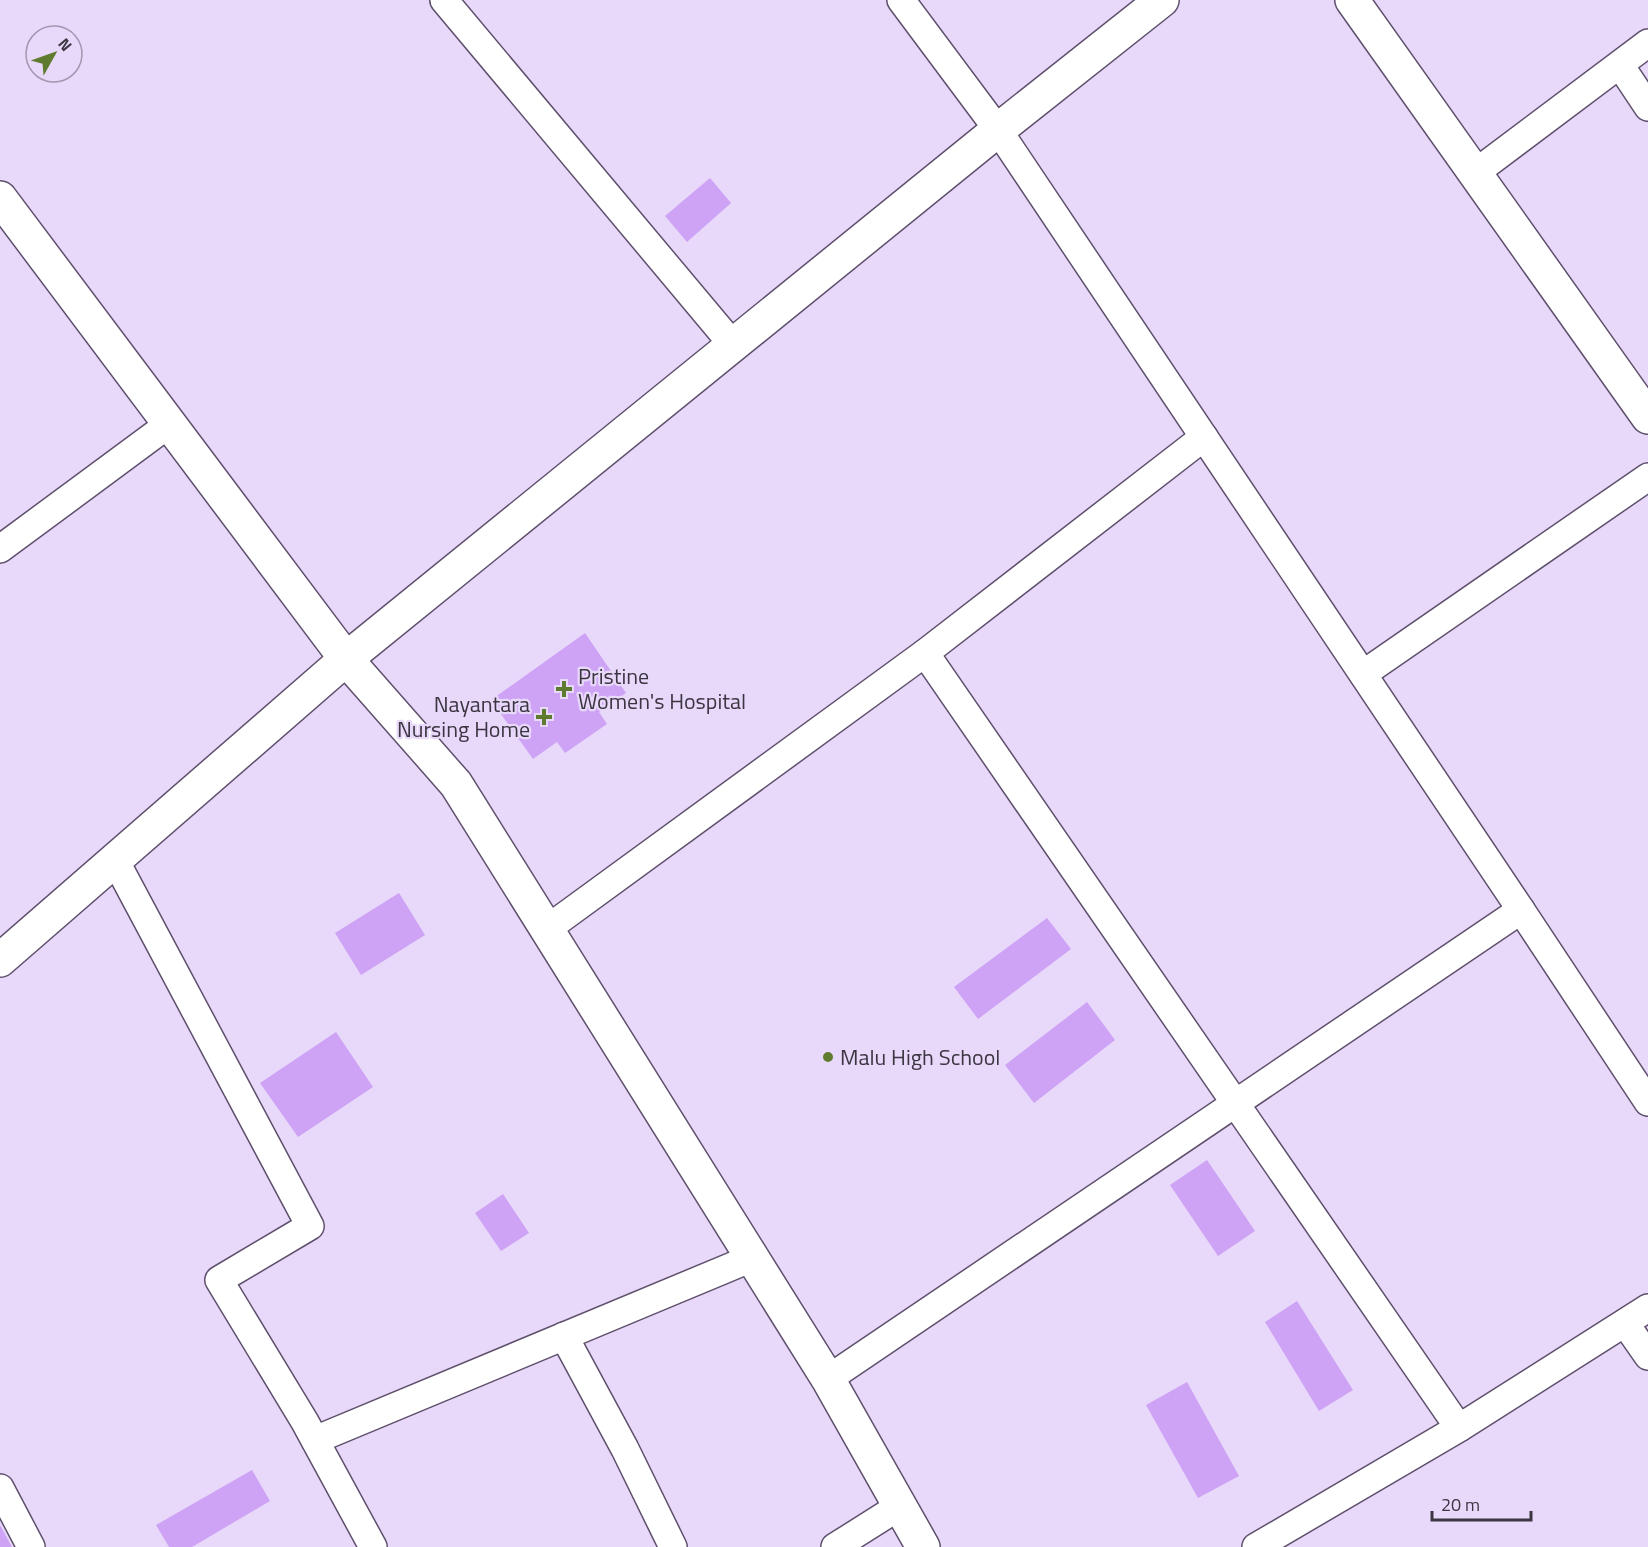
<svg xmlns="http://www.w3.org/2000/svg" width="1648" height="1547" viewBox="0 0 1648 1547" font-family="'Titillium Web',sans-serif">
	<style>
		.building { fill: #cea3f6 }
		.lines { fill: none; stroke-linecap: round; stroke-linejoin: round }
		.minor-casing { stroke: #5e506c; stroke-width: 30 }
		.tertiary-casing { stroke: #5e506c; stroke-width: 36 }
		.minor { stroke: #fff; stroke-width: 27 }
		.tertiary { stroke: #fff; stroke-width: 33 }
		.poi-dot { fill: #5f7b30; stroke: #e8d8f9; stroke-width: 2 }
		.labels { text-anchor: middle; stroke-width: 4.5; stroke-linejoin: round; paint-order: stroke }
		.poi-label { font-size: 22px; fill: #3c3643; stroke: #e8d8f9; text-anchor: start }
	</style>
	<rect width="100%" height="100%" fill="#e8d8f9"/>
	<g class="building">
		<polygon points="710,178 731,203 687,242 665,216"/>
		<polygon points="585,633 626,693 599,712 607,724 565,753 557,742 533,759 491,700"/>
		<polygon points="399,893 425,935 361,975 335,933"/>
		<polygon points="1047,918 1071,949 978,1019 954,987"/>
		<polygon points="1087,1002 1115,1040 1034,1103 1005,1065"/>
		<polygon points="336,1032 373,1087 298,1137 260,1083"/>
		<polygon points="1207,1160 1255,1231 1218,1256 1170,1185"/>
		<polygon points="503,1194 529,1233 501,1251 475,1213"/>
		<polygon points="1297,1301 1353,1390 1319,1411 1265,1322"/>
		<polygon points="1187,1382 1239,1476 1198,1498 1146,1405"/>
		<polygon points="252,1470 270,1501 192,1547 169,1547 156,1525"/>
		<polygon points="0,1525 12,1547 0,1547"/>
	</g>
	<g class="lines">
		<g class="minor-casing">
			<g id="minor">
				<polyline points="444,0 733,345"/>
				<polyline points="901,0 998,130 1521,910 1648,1102"/>
				<polyline points="1620,65 1648,107"/>
				<polyline points="1475,173 1648,43"/>
				<polyline points="1204,437 925,653 1459,1428"/>
				<polyline points="0,549 169,424"/>
				<polyline points="1363,674 1648,477"/>
				<polyline points="115,860 310,1226 219,1280 305,1422 373,1547"/>
				<polyline points="547,929 925,653"/>
				<polyline points="1625,1323 1648,1356"/>
				<polyline points="564,1336 625,1449 673,1547"/>
				<polyline points="828,1379 1521,910"/>
				<polyline points="315,1440 752,1258"/>
				<polyline points="0,1488 31,1547"/>
				<polyline points="835,1547 900,1506"/>
				<polyline points="1256,1547 1459,1428 1648,1308"/>
			</g>
		</g>
		<g class="tertiary-casing">
			<g id="tertiary">
				<polyline points="1352,0 1648,417"/>
				<polyline points="0,198 346,659 456,784 828,1379 923,1547"/>
				<polyline points="0,960 346,659 998,130 1162,0"/>
			</g>
		</g>
		<use href="#minor" class="minor"/>
		<use href="#tertiary" class="tertiary"/>
	</g>
	<g class="poi-dot">
		<path d="M561 680h6v6h6v6h-6v6h-6v-6h-6v-6h6z"/>
		<path d="M541 708h6v6h6v6h-6v6h-6v-6h-6v-6h6z"/>
		<circle cx="828" cy="1057" r="6"/>
	</g>
	<g class="labels">
		<g class="poi-label">
			<text x="578" y="684">Pristine<tspan x="578" dy="25">Women's Hospital</tspan></text>
			<text x="530" y="712" text-anchor="end">Nayantara<tspan x="530" dy="25">Nursing Home</tspan></text>
			<text x="840" y="1065">Malu High School</text>
		</g>
	</g>
	<g transform="translate(54 54) rotate(50)"><circle r="28" fill="#e8d8f9" stroke="#a397b0" stroke-width="1.5"/>
	<path d="M0-4.5L10 22L0 15L-10 22Z" fill="#5f7b30"/>
	<text y="-9" font-size="16" font-weight="bold" text-anchor="middle" fill="#3c3643">N</text>
	</g>
	<path d="M1432 1511v9h99v-9" fill="none" stroke="#3c3643" stroke-width="3"/>
	<text x="1441" y="1511" font-size="18" fill="#3c3643" stroke="#e8d8f9" stroke-width="4.5" paint-order="stroke">20 m</text>
</svg>
